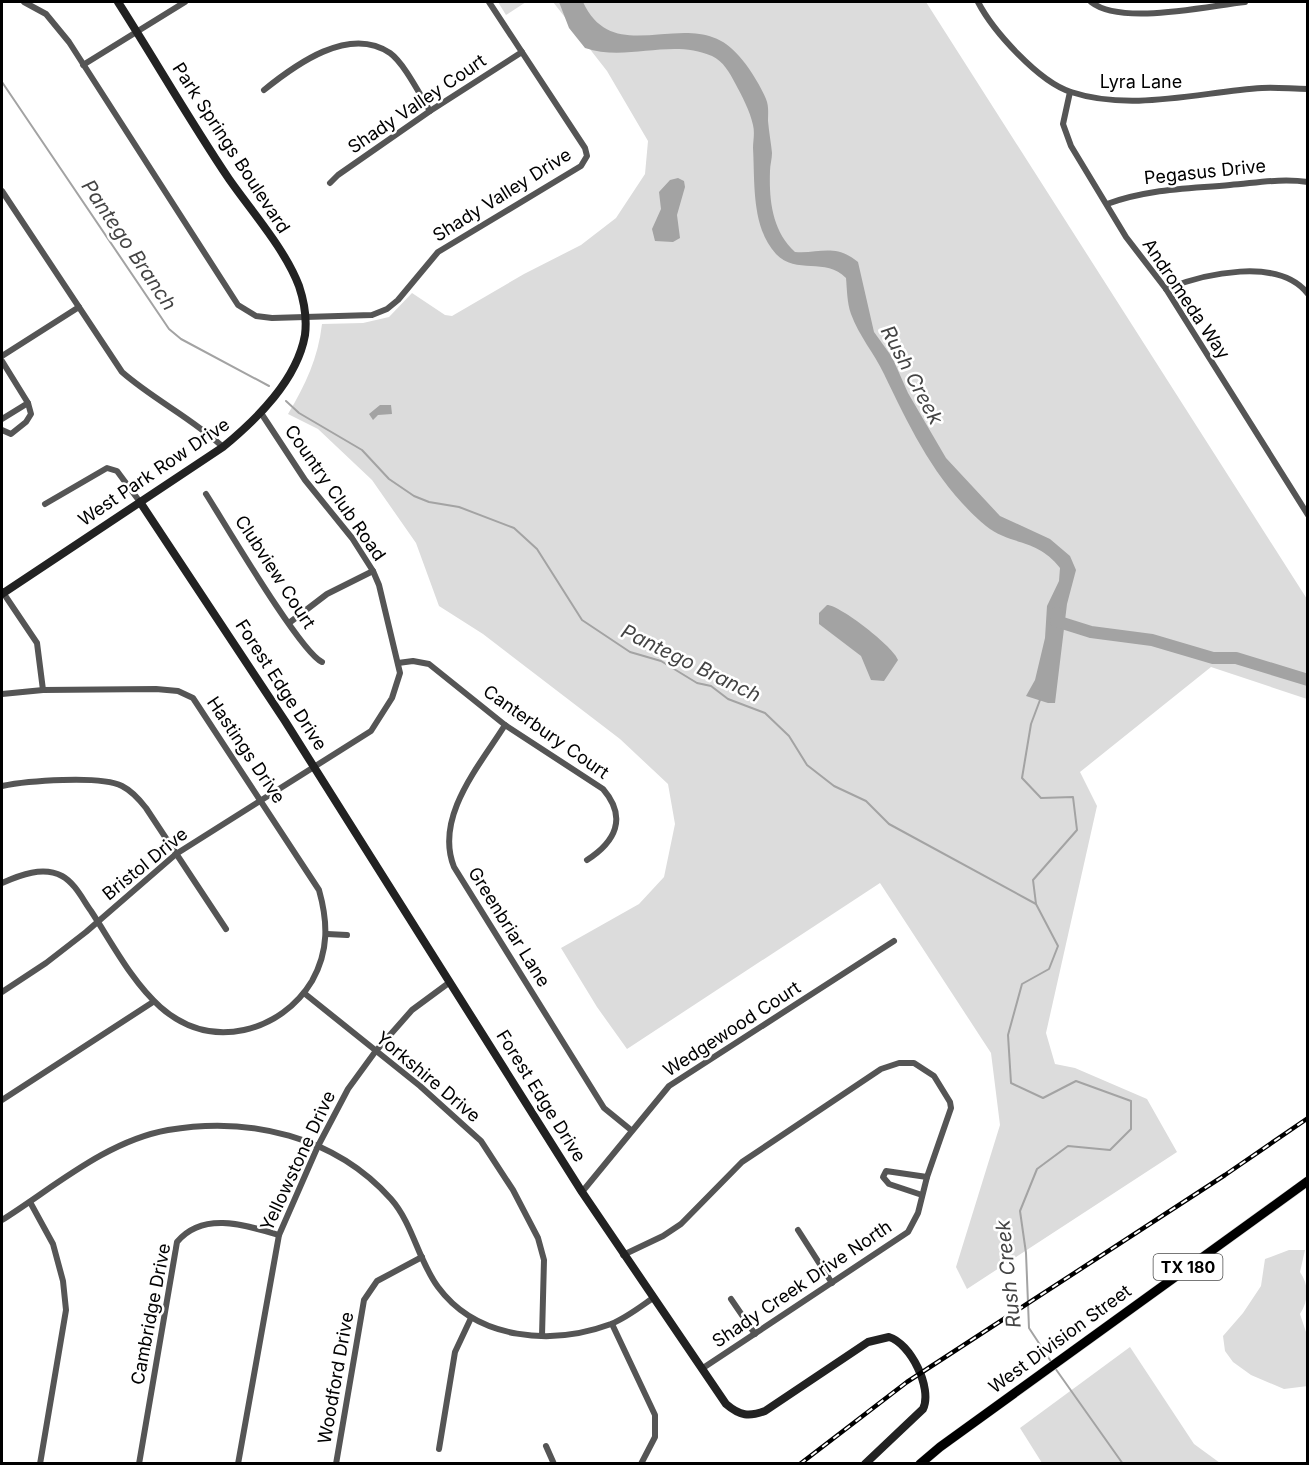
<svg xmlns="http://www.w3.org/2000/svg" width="1309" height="1465" viewBox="0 0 1309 1465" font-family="Inter,sans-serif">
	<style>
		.green { fill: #dcdcdc }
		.water { fill: #a3a3a3 }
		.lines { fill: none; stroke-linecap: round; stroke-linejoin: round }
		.stream { stroke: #a3a3a3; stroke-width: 2 }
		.river { stroke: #a3a3a3; stroke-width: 12 }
		.primary-casing { stroke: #dbdbdb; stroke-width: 10 }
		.street { stroke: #555; stroke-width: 6 }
		.secondary { stroke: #222; stroke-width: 8 }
		.primary { stroke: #000; stroke-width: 9 }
		.rail-casing { stroke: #000; stroke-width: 4.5 }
		.rail { stroke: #fff; stroke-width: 2; stroke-dasharray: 7; stroke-linecap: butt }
		.labels { text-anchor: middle; stroke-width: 5; stroke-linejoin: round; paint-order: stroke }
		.shield { fill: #fff; stroke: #4c4c4c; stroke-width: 1.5 }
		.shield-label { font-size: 16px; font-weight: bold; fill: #000 }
		.street-label { font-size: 18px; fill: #000; stroke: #fff }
		.water-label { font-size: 20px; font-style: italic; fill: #444; stroke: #fff }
	</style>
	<rect width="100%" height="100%" fill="#fff"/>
	<g class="green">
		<polygon points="498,2 526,2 506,15"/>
		<path d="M553 2H926L1307 599V699L1211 667 1080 772 1097 806 1046 1033 1055 1064 1075 1068 1147 1099 1177 1152 967 1289 956 1267 1000 1125 991 1053 880 883 627 1049 597 1007 561 948 639 904 664 877 675 824 668 784 620 739 483 634 439 606 416 543 372 480 318 429 288 414C306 384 318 358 322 324L363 323 389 317 412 293 445 315 452 316 524 274 581 245 616 218 645 174 648 141 607 71Z"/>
		<path d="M1289 1250H1305L1300 1272C1309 1285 1309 1300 1300 1314L1307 1335 1308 1386 1284 1389 1251 1375 1233 1362 1225 1351 1223 1336 1243 1313 1261 1286 1265 1259Z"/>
		<polygon points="1130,1347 1194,1444 1220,1463 1042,1463 1020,1428"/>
	</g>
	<g class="water">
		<path d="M559 2H583C616 73 693 0 739 56 749 67 760 85 766 99 769 106 768 114 768 121 769 132 771 143 772 153 772 159 770 165 770 171 769 200 772 231 795 252 819 254 835 243 858 262L874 332 892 357 908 393 946 458 1000 516 1050 539 1070 556 1076 570 1067 604 1055 703H1048L1026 696 1035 680 1045 638 1047 606 1059 581 1060 568C1037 538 1011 546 986 526 937 485 911 430 884 374 874 353 859 336 851 314 847 303 847 289 846 278 826 257 796 275 776 254 751 227 755 181 753 148 753 141 755 133 753 125 750 111 742 96 735 83 730 73 723 61 712 56 671 38 627 62 585 48L569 28Z"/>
		<polygon points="678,178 684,181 685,187 677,215 680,238 673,242 655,241 652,229 661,209 659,192 670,180"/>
		<polygon points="380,405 391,405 392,414 378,415 373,420 369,414"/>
		<path d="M827 605C840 605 895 648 898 660L884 681 871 680 861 656 819 624V613Z"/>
	</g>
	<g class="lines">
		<g class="stream">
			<polyline points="2,82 169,329 181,339 269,386"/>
			<polyline points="286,401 299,413 362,450 389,479 414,496 429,502 459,507 514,528 537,549 582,620 630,652 661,661 697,683 711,686 728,699 765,713 789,736 807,765 834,786 866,801 889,824 1036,904"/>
			<polyline points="1040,700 1031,724 1022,778 1041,798 1073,797 1077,830 1033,880 1036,904 1058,946 1049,969 1022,984 1008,1035 1011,1083 1043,1098 1076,1081 1131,1101 1131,1129 1110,1150 1068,1146 1037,1169 1020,1211 1026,1253 1029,1328 1052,1363"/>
			<polyline points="1055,1368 1123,1464"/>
		</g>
		<polyline class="river" points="1057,613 1056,621 1091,632 1152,640 1213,658 1236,658 1308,680"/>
		<g class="primary-casing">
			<polyline id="primary" points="920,1464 940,1447 1308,1181"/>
		</g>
		<g class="street">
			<polyline points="24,2 46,14 69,42 238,305 256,316 272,318 372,315 387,309 398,300 438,252 581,166 587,156 585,148 489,2"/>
			<path d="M978 2C993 31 1039 82 1071 92 1132 112 1200 92 1262 88 1277 87 1292 89 1308 89"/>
			<path d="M1091 2C1121 26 1207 6 1245 2"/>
			<polyline points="83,65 185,2"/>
			<path d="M264 90C295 65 349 25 390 53 404 63 420 95 430 111"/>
			<polyline points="1070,92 1063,124 1071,146 1126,237 1166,289 1308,515"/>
			<polyline points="330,183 338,175 430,111 522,52"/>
			<path d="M2 191 122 372C154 400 192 418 223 447"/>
			<path d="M1107 204C1147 189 1187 189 1230 185 1256 183 1281 178 1308 182"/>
			<path d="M1166 289C1203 274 1279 256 1308 294"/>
			<polyline points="2,356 79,307"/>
			<polyline points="2,361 28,403 31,414 26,422 11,434 2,430"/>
			<polyline points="2,419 28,403"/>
			<path d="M206 494C224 522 300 652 322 662"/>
			<polyline points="45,504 107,468 117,471 140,502"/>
			<polyline points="2,591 37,643 43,690"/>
			<polyline points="289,623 327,594 373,571"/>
			<path d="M398 663 413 661 429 664 505 725 603 789C628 818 615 842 587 860"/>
			<path d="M2 694 43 690 156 689 178 691 193 698 319 890C328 922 329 951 312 981 297 1006 272 1024 244 1030 163 1047 127 966 91 911 83 900 75 883 62 876 43 866 20 875 2 883"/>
			<path d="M505 725C480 765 434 817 454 867L604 1108 631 1130"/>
			<path d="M2 786C26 781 100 775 122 786 132 791 139 799 146 808L226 929"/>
			<polyline points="327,934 347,935"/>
			<polyline points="2,992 46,963 86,932 176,854 371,731 392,698 400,673 379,585 373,571 352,538 305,480 261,413"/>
			<polyline points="304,993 420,1086 481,1141 513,1190 538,1238 544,1260 542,1336"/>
			<polyline points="2,1100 153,1002"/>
			<polyline points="582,1192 669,1086 894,941"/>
			<polyline points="922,1195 889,1184 883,1177 886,1171 927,1177"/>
			<polyline points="30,1202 53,1244 63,1281 66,1310 40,1464"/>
			<path d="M2 1220C53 1188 106 1141 168 1130 249 1116 335 1136 391 1199 413 1224 418 1260 438 1287 477 1340 552 1346 611 1324 626 1318 640 1307 653 1298"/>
			<polyline points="798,1230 832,1283"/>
			<polyline points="623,1255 663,1236 681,1224 742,1162 881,1069 899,1063 914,1063 934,1076 950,1102 951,1108 927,1177 918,1213 908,1232 703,1368"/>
			<polyline points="731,1299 755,1334"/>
			<polyline points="612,1324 655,1415 655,1437 641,1464"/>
			<polyline points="546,1446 554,1464"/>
			<polyline points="439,1449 455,1352 471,1318"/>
			<path d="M139 1464 177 1242C203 1211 245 1225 279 1235"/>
			<polyline points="238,1464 279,1235 318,1146 348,1089 375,1052 412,1010 450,982"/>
			<polyline points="336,1464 364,1300 377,1281 422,1257"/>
		</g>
		<g class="secondary">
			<path d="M140 502 285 721 582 1192 726 1404C740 1416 749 1417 765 1411L868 1342 889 1337C910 1343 933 1388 923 1409L865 1464"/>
			<path d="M2 594 223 447C257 419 297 380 305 335 307 319 304 301 299 286 285 249 252 212 229 179 190 121 155 60 118 2"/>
		</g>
		<use href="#primary" class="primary"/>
		<g class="rail-casing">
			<polyline id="rail" points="800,1464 907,1382 1225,1175 1308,1118"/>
		</g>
		<use href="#rail" class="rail"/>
	</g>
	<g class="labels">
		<rect class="shield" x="1153.5" y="1254" width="69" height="26" rx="4.5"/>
		<g class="shield-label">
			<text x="1188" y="1273">TX 180</text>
		</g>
		<g class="street-label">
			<text x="1141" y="88">Lyra Lane</text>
			<text transform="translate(417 104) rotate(-34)" y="6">Shady Valley Court</text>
			<text transform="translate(231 148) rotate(57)" y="6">Park Springs Boulevard</text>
			<text transform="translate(1205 172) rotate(-6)" y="6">Pegasus Drive</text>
			<text transform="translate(502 195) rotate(-32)" y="6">Shady Valley Drive</text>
			<text transform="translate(1186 299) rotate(56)" y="6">Andromeda Way</text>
			<text transform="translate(154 472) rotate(-34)" y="6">West Park Row Drive</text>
			<text transform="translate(335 493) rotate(55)" y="6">Country Club Road</text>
			<text transform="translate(275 572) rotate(57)" y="6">Clubview Court</text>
			<text transform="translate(281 685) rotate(57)" y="6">Forest Edge Drive</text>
			<text transform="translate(546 732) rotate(35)" y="6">Canterbury Court</text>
			<text transform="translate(246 750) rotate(56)" y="6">Hastings Drive</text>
			<text transform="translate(145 864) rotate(-39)" y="6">Bristol Drive</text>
			<text transform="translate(509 927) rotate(58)" y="6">Greenbriar Lane</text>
			<text transform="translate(732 1029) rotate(-33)" y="6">Wedgewood Court</text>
			<text transform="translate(428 1077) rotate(40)" y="6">Yorkshire Drive</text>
			<text transform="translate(541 1096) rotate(58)" y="6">Forest Edge Drive</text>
			<text transform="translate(298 1161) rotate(-65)" y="6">Yellowstone Drive</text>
			<text transform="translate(802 1284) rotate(-34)" y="6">Shady Creek Drive North</text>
			<text transform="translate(151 1314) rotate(-79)" y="6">Cambridge Drive</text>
			<text transform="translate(1060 1339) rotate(-36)" y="6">West Division Street</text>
			<text transform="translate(336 1378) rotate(-80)" y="6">Woodford Drive</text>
		</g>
		<g class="water-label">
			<text transform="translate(129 245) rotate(56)" y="7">Pantego Branch</text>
			<text transform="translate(912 375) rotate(62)" y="7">Rush Creek</text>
			<text transform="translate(691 663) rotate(26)" y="7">Pantego Branch</text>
			<text transform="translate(1008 1274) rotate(-96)" y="7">Rush Creek</text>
		</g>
	</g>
	<rect width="1309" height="1465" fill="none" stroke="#000000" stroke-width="6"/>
</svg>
